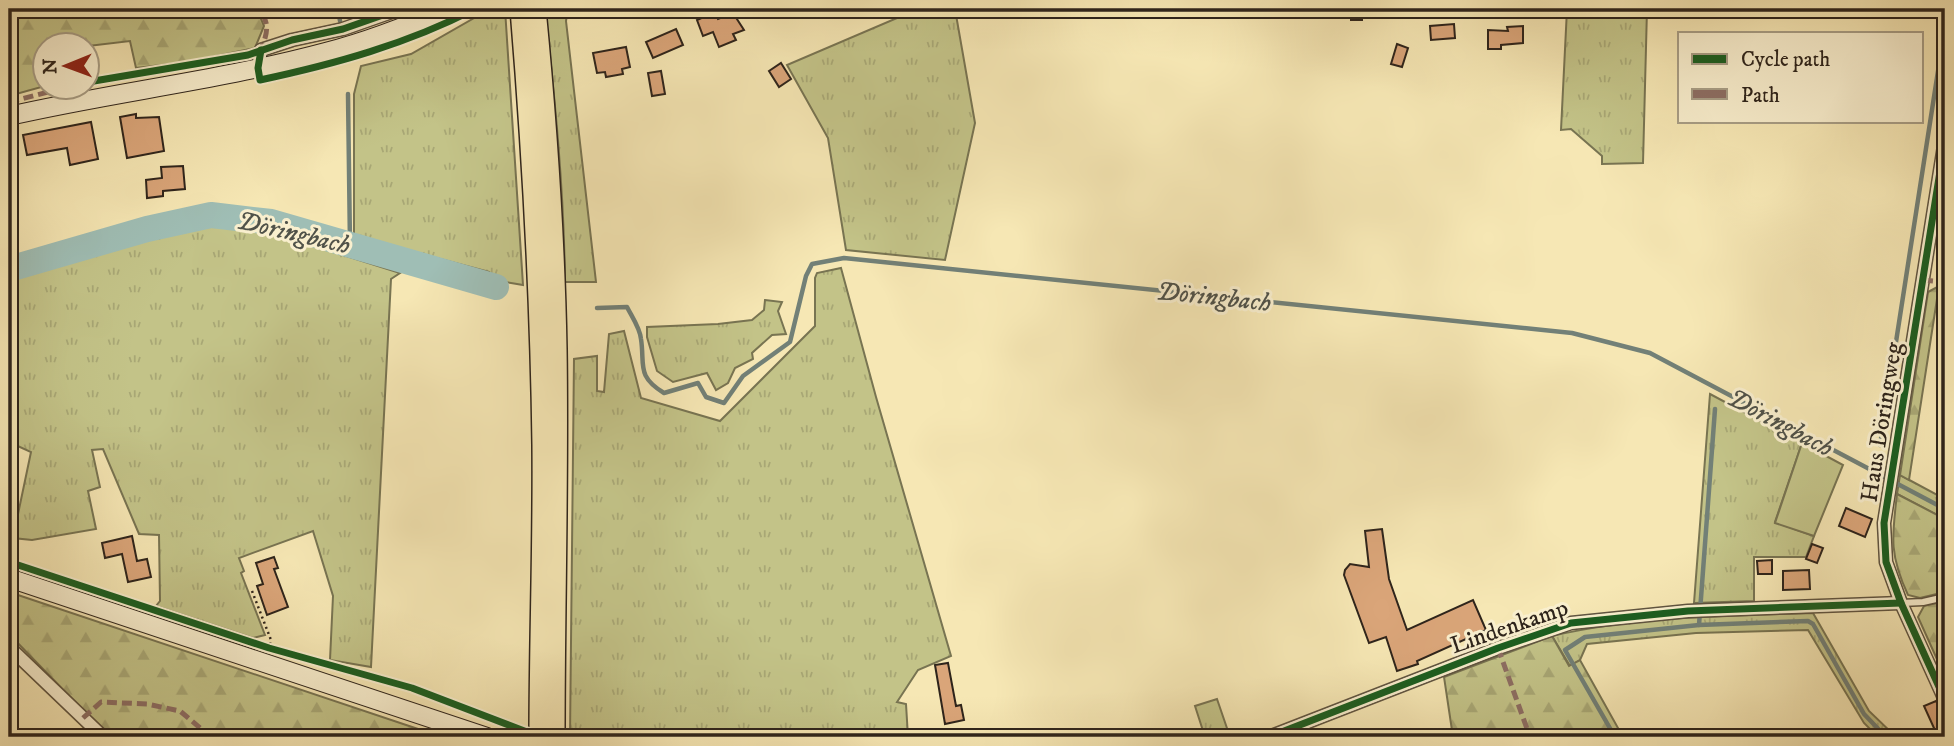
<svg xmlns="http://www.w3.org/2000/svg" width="1954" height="746" viewBox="0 0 1954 746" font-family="'IM FELL DW Pica',serif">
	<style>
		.grass { fill: url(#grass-tufts); stroke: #787452; stroke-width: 2 }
		.forest { fill: url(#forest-firs); stroke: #787452; stroke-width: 2 }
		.pitch { fill: #c3c388; stroke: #787452; stroke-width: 2 }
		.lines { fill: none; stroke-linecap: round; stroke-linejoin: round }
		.stream { stroke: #728077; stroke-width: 4.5 }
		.river { stroke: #9fbeb5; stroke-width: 26 }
		.building { fill: #daa579; stroke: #2e241b; stroke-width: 2 }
		.service-casing { stroke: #605541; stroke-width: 9 }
		.minor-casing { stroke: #605541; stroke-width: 15 }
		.secondary-casing { stroke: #2e241b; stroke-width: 20 }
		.trunk-casing { stroke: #2e241b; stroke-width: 22 }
		.path { stroke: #2e241b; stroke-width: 2.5; stroke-dasharray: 2 3.5; stroke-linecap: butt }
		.service { stroke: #f9efce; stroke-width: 6 }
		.minor { stroke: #f9efce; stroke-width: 12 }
		.secondary { stroke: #f9efce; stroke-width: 18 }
		.trunk { stroke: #f6e7b4; stroke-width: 19 }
		.quiet { stroke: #8d6e63; stroke-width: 5; stroke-dasharray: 10 5; stroke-linecap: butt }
		.cycleway-casing { stroke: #f9efce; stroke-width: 11 }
		.cycleway { stroke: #1b5e20; stroke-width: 7 }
		.labels { text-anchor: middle; stroke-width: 6; stroke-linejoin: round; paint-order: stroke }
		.street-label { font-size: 24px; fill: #2e241b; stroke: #f9efce }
		.water-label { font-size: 26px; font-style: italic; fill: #505249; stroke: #f9efce }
	</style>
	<defs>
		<pattern id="grass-tufts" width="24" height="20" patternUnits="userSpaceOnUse" patternTransform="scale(1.75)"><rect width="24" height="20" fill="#c3c388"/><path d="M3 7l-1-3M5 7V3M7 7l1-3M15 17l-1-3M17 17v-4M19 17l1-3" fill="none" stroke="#a8a775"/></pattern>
		<pattern id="forest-firs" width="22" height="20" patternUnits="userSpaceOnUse" patternTransform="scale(1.75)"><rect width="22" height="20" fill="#c3c388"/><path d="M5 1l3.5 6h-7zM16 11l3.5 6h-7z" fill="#a8a775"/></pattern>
	</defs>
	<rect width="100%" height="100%" fill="#f6e7b4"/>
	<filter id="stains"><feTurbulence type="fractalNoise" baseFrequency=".00286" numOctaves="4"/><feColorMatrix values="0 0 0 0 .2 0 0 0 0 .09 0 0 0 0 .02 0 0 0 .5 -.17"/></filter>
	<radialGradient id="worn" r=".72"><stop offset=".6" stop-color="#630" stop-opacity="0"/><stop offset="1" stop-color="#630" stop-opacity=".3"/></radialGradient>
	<g class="grass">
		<polygon points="490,9 505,9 523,285 499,281 489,272 354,236 354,94 361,66 411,54"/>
		<path d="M545 9H568L566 21 596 282H565C564 191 555 99 545 9Z"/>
		<polygon points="918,9 955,9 975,123 945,260 846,250 828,138 787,65"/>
		<polygon points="1567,9 1647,9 1643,163 1602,164 1602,156 1571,129 1561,130"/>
		<polygon points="218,221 264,230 400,273 391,279 371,667 330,660 333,596 313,531 239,558 244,571 241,573 265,635 253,638 156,606 160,601 159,535 139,534 103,449 92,450 100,487 88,491 96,529 32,540 13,538 31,452 9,442 9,382 15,278 182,226"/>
		<polygon points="841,268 876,397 951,656 918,670 897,702 906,704 908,737 570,737 574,359 597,356 597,391 604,392 609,334 624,331 641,398 720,421 815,326 815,278 817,273"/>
		<polygon points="765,300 782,302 778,311 786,334 772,335 752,353 753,359 735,368 728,383 716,390 707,373 673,382 657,371 647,337 647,327 718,324 752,320 764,310"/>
		<polygon points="1710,394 1802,443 1775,522 1814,536 1806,557 1754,557 1754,601 1694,603"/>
		<polygon points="1900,475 1945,499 1945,519 1897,494"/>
		<path d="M1813 613 1869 711 1896 737H1878L1864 723 1808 630 1696 633 1587 644 1580 660 1570 666 1552 636C1638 616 1726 616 1813 613Z"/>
		<polygon points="1217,699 1230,737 1205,737 1195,706"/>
	</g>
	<g class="forest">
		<polygon points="9,9 257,9 264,26 255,48 187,62 136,68 130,41 88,46 46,46 45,86 9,96"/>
		<polygon points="1939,286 1909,480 1900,475 1928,292"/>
		<path d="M1897 494 1945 519V592L1920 598 1908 595C1889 554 1892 537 1897 494Z"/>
		<polygon points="9,592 442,737 109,737 9,634"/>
		<polygon points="1945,601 1945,677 1918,617 1924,606"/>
		<polygon points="1552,636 1569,666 1580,660 1623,737 1453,737 1444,677"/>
	</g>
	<polygon class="pitch" points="1802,443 1843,465 1814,536 1775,523"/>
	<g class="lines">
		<g class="stream">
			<polyline points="338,9 340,21"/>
			<polyline points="348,94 350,245"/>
			<polyline points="9,300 11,268"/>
			<path d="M597 308 627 307C632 317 640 328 641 339 645 365 636 376 664 393L698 383 706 397 724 403 743 376 790 342 806 276 812 264 844 258 1572 333 1650 353 1945 509"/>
			<polyline points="1715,409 1699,625 1808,621 1813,624 1864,714 1886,737"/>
			<polyline points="1880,445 1945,26"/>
			<polyline points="1615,737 1565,650 1585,637 1699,625"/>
		</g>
		<polyline class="river" points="9,269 147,229 211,215 271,222 496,287"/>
	</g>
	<g class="building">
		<rect x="1351" y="9" width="11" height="11"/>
		<polygon points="715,12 718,19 733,13 744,30 733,34 736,40 719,47 713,32 703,36 697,20"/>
		<polygon points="1454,24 1455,38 1431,40 1430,26"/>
		<polygon points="1523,26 1523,43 1501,45 1501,49 1488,49 1488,30 1508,31 1507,27"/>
		<polygon points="676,29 683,45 653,58 646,42"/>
		<polygon points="1397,44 1408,48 1402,67 1391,64"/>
		<polygon points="626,47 630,67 622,69 623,74 606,77 605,72 597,73 593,53"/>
		<polygon points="781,63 791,79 779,87 769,71"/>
		<polygon points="661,71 665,94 652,96 648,73"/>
		<polygon points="136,114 136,118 159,117 164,151 127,158 120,117"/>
		<polygon points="91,122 98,159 70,165 67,148 27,155 23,135"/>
		<polygon points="183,166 185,189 163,191 163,196 147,198 146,180 162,178 161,167"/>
		<polygon points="1846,508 1872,519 1865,537 1839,526"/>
		<polygon points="1382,529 1389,579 1407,630 1473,600 1486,630 1417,661 1418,664 1397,671 1386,637 1369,643 1344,575 1345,570 1350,564 1369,567 1365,531"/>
		<polygon points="132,536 137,561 147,559 151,577 128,582 122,554 105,558 102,543"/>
		<polygon points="1812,544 1823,548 1817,563 1806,559"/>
		<polygon points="274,557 278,568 274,569 288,607 267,615 257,586 263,584 256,563"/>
		<polygon points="1772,560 1772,574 1758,574 1757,561"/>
		<polygon points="1809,570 1810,589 1783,590 1783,571"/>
		<polygon points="948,663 956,706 961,705 964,720 945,724 935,665"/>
		<polygon points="1936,701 1945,716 1945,737 1938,737 1924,706"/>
	</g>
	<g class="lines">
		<g class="service-casing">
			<polyline id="service" points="1901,603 1923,602 1945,597"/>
		</g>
		<g class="minor-casing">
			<g id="minor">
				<polyline points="258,68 261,50 292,40 343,29 400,9"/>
				<polyline points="1945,140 1884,523 1886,562 1901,603 1945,700"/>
				<polyline points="9,647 103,737"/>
				<polyline points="1269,737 1498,648 1571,623 1688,611 1901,603"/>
			</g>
		</g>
		<g class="secondary-casing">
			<g id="secondary">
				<path d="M9 116C114 92 222 80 326 52 368 41 407 26 446 9"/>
				<polyline points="9,578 487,737"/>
			</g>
		</g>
		<g class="trunk-casing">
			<g id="trunk">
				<path d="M520 9C532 154 540 299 542 445 543 542 539 640 539 737"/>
				<path d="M536 9C547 122 555 235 557 349 559 478 555 608 555 737"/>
			</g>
		</g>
		<polyline class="path" points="252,591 271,640 269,648"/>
		<use href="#service" class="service"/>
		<use href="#minor" class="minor"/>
		<use href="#secondary" class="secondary"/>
		<use href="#trunk" class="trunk"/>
		<g class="quiet">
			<path d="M258 51 261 50C267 34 271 22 258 9"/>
			<polyline points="9,102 64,88"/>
			<polyline points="1923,280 1945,282"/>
			<polyline points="1498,648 1530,737"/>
			<polyline points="83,718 101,702 147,704 180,711 211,737"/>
		</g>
		<g class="cycleway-casing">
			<g id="cycleway">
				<path d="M261 50 258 68 260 80C335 64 407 44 475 9"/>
				<polyline points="88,82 248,55 292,40 343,29 400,9"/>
				<polyline points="1945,140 1884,523 1886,562 1901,603 1945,700"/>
				<polyline points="9,562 269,648 412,688 540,737"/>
				<polyline points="1269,737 1498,648 1571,623 1688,611 1901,603"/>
			</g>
		</g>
		<use href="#cycleway" class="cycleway"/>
	</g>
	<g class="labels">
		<g class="street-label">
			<text transform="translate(1881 422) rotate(-81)" y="8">Haus Döringweg</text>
			<text transform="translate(1509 626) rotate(-19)" y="8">Lindenkamp</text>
		</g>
		<g class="water-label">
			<text transform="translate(294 232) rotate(13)" y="9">Döringbach</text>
			<text transform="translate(1214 296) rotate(6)" y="9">Döringbach</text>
			<text transform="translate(1781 422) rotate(28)" y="9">Döringbach</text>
		</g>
	</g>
	<rect width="1954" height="746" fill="none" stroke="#f6e7b4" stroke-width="35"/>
	<rect x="10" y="10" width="1933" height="725" fill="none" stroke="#2e241b" stroke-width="3.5"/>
	<rect x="18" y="18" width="1919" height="711" fill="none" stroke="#2e241b" stroke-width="2"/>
	<rect x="1678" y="32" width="245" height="91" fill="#f9efce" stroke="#a89e86" stroke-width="2"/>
	<rect x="1692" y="54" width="35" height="10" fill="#1b5e20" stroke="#a89e86" stroke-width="2"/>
	<text x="1741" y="66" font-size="21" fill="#2e241b">Cycle path</text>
	<rect x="1692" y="89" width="35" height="10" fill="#8d6e63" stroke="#a89e86" stroke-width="2"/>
	<text x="1741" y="102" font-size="21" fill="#2e241b">Path</text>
	<g transform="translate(66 66) rotate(269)"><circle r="33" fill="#f9efce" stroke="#a89e86" stroke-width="2"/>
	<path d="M0-5L12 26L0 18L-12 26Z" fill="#8f2418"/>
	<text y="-10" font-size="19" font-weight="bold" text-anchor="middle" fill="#2e241b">N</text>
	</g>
	<rect width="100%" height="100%" filter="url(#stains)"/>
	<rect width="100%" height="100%" fill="url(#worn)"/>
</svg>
